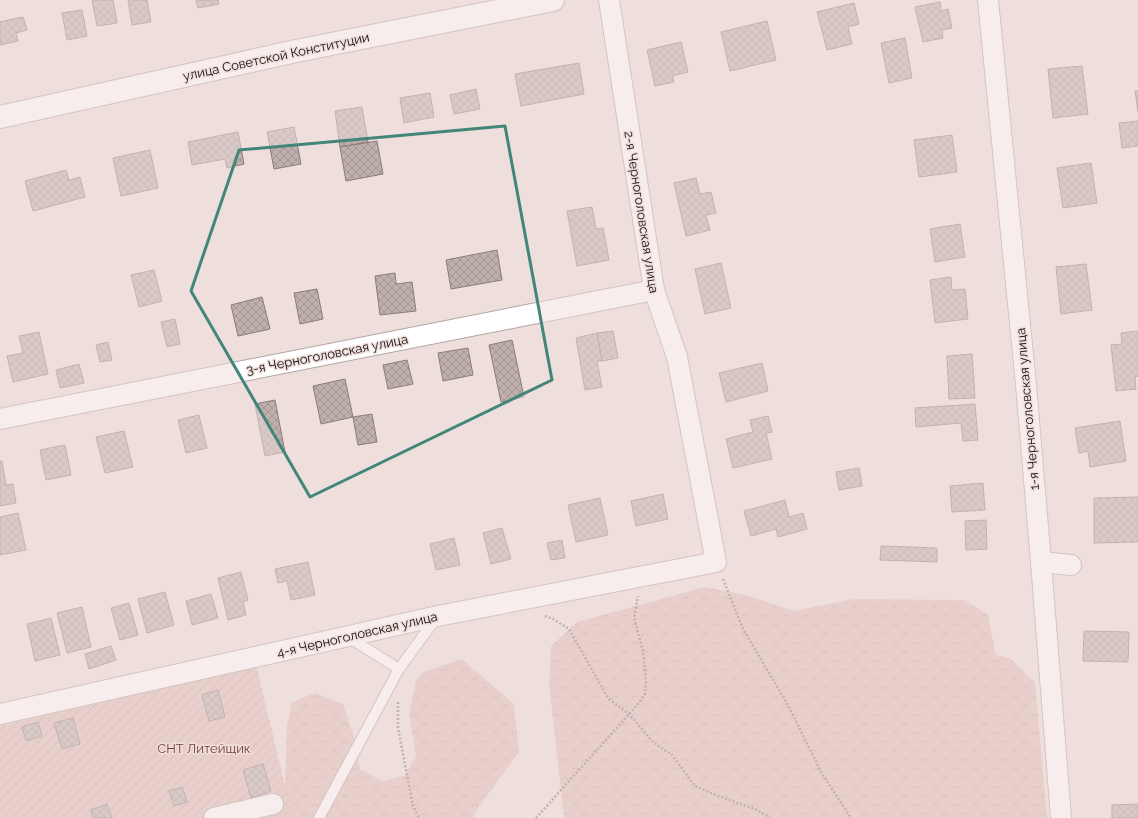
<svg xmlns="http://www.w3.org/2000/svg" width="1138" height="818" viewBox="0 0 1138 818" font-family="Raleway,sans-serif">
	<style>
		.forest { fill: url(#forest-crowns) }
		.garden { fill: url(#garden-furrows) }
		.building { fill: url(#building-cross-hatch); stroke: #8a7c7a }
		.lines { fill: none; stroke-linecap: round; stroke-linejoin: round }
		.service-casing { stroke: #b3a4a2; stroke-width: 12 }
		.minor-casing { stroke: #b3a4a2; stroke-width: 22 }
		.tertiary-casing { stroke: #b3a4a2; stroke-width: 24 }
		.path { stroke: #887d7b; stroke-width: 2.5; stroke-dasharray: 2 2; stroke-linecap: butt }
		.service { stroke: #fff; stroke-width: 10 }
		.minor { stroke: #fff; stroke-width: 20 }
		.tertiary { stroke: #fff; stroke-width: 22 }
		.marked { fill: none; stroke: #42867a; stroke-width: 3; stroke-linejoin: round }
		.labels { text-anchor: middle; stroke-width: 3; stroke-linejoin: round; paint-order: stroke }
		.street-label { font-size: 13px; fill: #100b0a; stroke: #efdfdc }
		.park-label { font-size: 13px; fill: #733c32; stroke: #efdfdc }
	</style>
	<defs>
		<pattern id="forest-crowns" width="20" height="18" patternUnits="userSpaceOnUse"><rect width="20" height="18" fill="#e1bdb6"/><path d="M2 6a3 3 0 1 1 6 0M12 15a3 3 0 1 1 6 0" fill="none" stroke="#c0a19b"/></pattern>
		<pattern id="garden-furrows" width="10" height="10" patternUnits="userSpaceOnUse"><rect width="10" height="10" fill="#e1bdb6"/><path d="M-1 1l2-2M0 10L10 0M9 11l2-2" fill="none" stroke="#c0a19b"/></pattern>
		<pattern id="building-cross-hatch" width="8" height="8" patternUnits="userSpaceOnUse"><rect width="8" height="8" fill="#bfb0ad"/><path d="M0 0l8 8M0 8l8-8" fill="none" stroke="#a39694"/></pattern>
	</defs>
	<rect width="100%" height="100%" fill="#efdfdc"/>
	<g class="forest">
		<polygon points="705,587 746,595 794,611 853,599 965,600 988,615 996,655 1010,658 1035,683 1047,818 564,818 549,684 551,646 577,622"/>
		<polygon points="462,659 514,704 519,752 478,808 473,818 281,818 284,812 287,727 292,702 315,693 343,704 355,741 360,769 382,781 404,776 416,756 409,714 416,681 423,672"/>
	</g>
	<polygon class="garden" points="256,665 293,818 0,818 0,726"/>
	<g class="building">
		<polygon points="92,0 113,0 117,23 97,26"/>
		<polygon points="128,0 147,0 151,22 132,25"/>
		<polygon points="196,0 218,0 219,4 198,8"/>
		<polygon points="940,2 941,11 948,9 952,28 942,30 943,38 923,42 915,7"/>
		<polygon points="854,3 859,24 848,27 852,44 827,50 817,12"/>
		<polygon points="82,10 87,36 67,40 62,13"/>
		<polygon points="23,17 27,30 16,33 18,41 0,45 0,22"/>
		<polygon points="767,21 776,60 730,71 721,32"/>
		<polygon points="905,38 912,78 889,83 881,43"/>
		<polygon points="681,42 688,72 672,76 674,82 655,86 647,50"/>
		<polygon points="579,63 584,94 521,106 515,74"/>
		<polygon points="1082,66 1088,114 1053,118 1048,69"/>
		<polygon points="476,89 480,109 454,114 450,95"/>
		<polygon points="1135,91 1138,91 1138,112"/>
		<polygon points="430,93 434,117 404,123 400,98"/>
		<polygon points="362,107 368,142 340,147 335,111"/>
		<polygon points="1138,121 1138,146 1122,148 1119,123"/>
		<polygon points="294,127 301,164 274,169 267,132"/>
		<polygon points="238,132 244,164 227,168 225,159 192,165 188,142"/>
		<polygon points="952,135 957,172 919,177 914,140"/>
		<polygon points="377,141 383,174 346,181 340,147"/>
		<polygon points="150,150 158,188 121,196 113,158"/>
		<polygon points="1091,163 1097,203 1063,208 1057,168"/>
		<polygon points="66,170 69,180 80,177 85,197 33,211 25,181"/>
		<polygon points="696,178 700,194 711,192 716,213 706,215 710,230 686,236 674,183"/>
		<polygon points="592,207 596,229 603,228 609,260 577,266 567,211"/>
		<polygon points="960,224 965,257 935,262 930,229"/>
		<polygon points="497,250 502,280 451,289 446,260"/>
		<polygon points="721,263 731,308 705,314 695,269"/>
		<polygon points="1086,264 1092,310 1061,314 1056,267"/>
		<polygon points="154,270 162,301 139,307 131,275"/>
		<polygon points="395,273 396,284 412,282 416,311 380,315 375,276"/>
		<polygon points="951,277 952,290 965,289 968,319 935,323 930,280"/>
		<polygon points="317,289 323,319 300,324 294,293"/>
		<polygon points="262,297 270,329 238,336 231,305"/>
		<polygon points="175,319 180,344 167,347 161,322"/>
		<polygon points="613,331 618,358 602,361 597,333"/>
		<polygon points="1138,331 1138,376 1135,377 1136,389 1116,391 1111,345 1122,344 1121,333"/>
		<polygon points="39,332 48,374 13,382 7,356 23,353 19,336"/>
		<polygon points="597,333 602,361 597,361 602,387 585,390 576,338"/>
		<polygon points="512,340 524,397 501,402 489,345"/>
		<polygon points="108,342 112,360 100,362 96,345"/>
		<polygon points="468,348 473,375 443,381 438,353"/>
		<polygon points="972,354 975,398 949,399 947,356"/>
		<polygon points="407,360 413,384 388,389 383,365"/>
		<polygon points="762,363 768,391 726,402 719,373"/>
		<polygon points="79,364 84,383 60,388 56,370"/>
		<polygon points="345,379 353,417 321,424 313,386"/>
		<polygon points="275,400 285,452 265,456 255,404"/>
		<polygon points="975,404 978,440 963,441 961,423 916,427 915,408"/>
		<polygon points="372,414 377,442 358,445 353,417"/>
		<polygon points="199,415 207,448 186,453 178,420"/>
		<polygon points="768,416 772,432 766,433 772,459 733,468 726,439 753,432 750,420"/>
		<polygon points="1120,421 1126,461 1090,467 1088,451 1079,453 1075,428"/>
		<polygon points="124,431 133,467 105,473 96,437"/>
		<polygon points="65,445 71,475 46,480 40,450"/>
		<polygon points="0,461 2,461 6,485 13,484 16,503 0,506"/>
		<polygon points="859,468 862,486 839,490 836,472"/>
		<polygon points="983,483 985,510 952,512 950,486"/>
		<polygon points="663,494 668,519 636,526 631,501"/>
		<polygon points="1138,497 1138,542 1094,543 1094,498"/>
		<polygon points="600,498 608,535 576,542 568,505"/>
		<polygon points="785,500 789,517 803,513 807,529 778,537 776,529 751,536 744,511"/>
		<polygon points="18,513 26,550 0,555 0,517"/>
		<polygon points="986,520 987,549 966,550 965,521"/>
		<polygon points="502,528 511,559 491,564 483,533"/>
		<polygon points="454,538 460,565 436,570 430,544"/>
		<polygon points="562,540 565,558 551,560 547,543"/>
		<polygon points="881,546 937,548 937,562 880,560"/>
		<polygon points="308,562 315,595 291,600 287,581 278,583 275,569"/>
		<polygon points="241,572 248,600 243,602 246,615 228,620 218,578"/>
		<polygon points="165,592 174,625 147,633 138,599"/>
		<polygon points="211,594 218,618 192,625 186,601"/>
		<polygon points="129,603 138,635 120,640 111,608"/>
		<polygon points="82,607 91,647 67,653 57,613"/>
		<polygon points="51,618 60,655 35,661 27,624"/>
		<polygon points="1084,631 1129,632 1128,662 1083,661"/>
		<polygon points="111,646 116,660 89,669 85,654"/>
		<polygon points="218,690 225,717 209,721 202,695"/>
		<polygon points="73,718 80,744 62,749 54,723"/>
		<polygon points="38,722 42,736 26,741 22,727"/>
		<polygon points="263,764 271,791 251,798 243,770"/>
		<polygon points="182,787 187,802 174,806 169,791"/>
		<polygon points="107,804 112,818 93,818 91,810"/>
		<polygon points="1138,804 1138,818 1112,818 1112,805"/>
	</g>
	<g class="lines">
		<g class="service-casing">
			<g id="service">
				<polyline points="399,669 436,618"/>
				<polyline points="319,818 399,669 348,637"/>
			</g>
		</g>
		<g class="minor-casing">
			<g id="minor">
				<polyline points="988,0 1026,385 1041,562 1061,818"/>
				<polyline points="0,419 654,290"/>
				<polyline points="1041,562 1071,565"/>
				<polyline points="0,714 438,616 716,562 677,357 654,290 609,0"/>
				<polyline points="214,818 273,804"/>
			</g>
		</g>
		<g class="tertiary-casing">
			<polyline id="tertiary" points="0,117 296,51 553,0"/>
		</g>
		<g class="path">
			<polyline points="723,579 743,629 788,705 821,772 851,818"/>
			<polyline points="545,616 553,619 569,629 608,698 629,714 652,741 672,755 695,786 718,796 755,809 770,818"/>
			<polyline points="398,702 398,728 413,806 419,818"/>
			<polyline points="536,818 639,703 645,694 646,681 643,651 634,618 638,596"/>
		</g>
		<use href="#service" class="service"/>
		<use href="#minor" class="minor"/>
		<use href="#tertiary" class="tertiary"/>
	</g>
	<path d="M0 0H1138V818H0ZM505 126 552 380 310 497 191 291 239 150Z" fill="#efdfdc" fill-opacity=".55" fill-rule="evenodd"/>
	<path class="marked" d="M505 126 552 380 310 497 191 291 239 150Z"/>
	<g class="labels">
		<g class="street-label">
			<text transform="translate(276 56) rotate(-12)" y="5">улица Советской Конституции</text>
			<text transform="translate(642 212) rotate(81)" y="5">2-я Черноголовская улица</text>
			<text transform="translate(327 354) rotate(-11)" y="5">3-я Черноголовская улица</text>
			<text transform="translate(1027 409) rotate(-95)" y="5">1-я Черноголовская улица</text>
			<text transform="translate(357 634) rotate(-13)" y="5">4-я Черноголовская улица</text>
		</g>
		<g class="park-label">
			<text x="204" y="753">СНТ Литейщик</text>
		</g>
	</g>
</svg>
